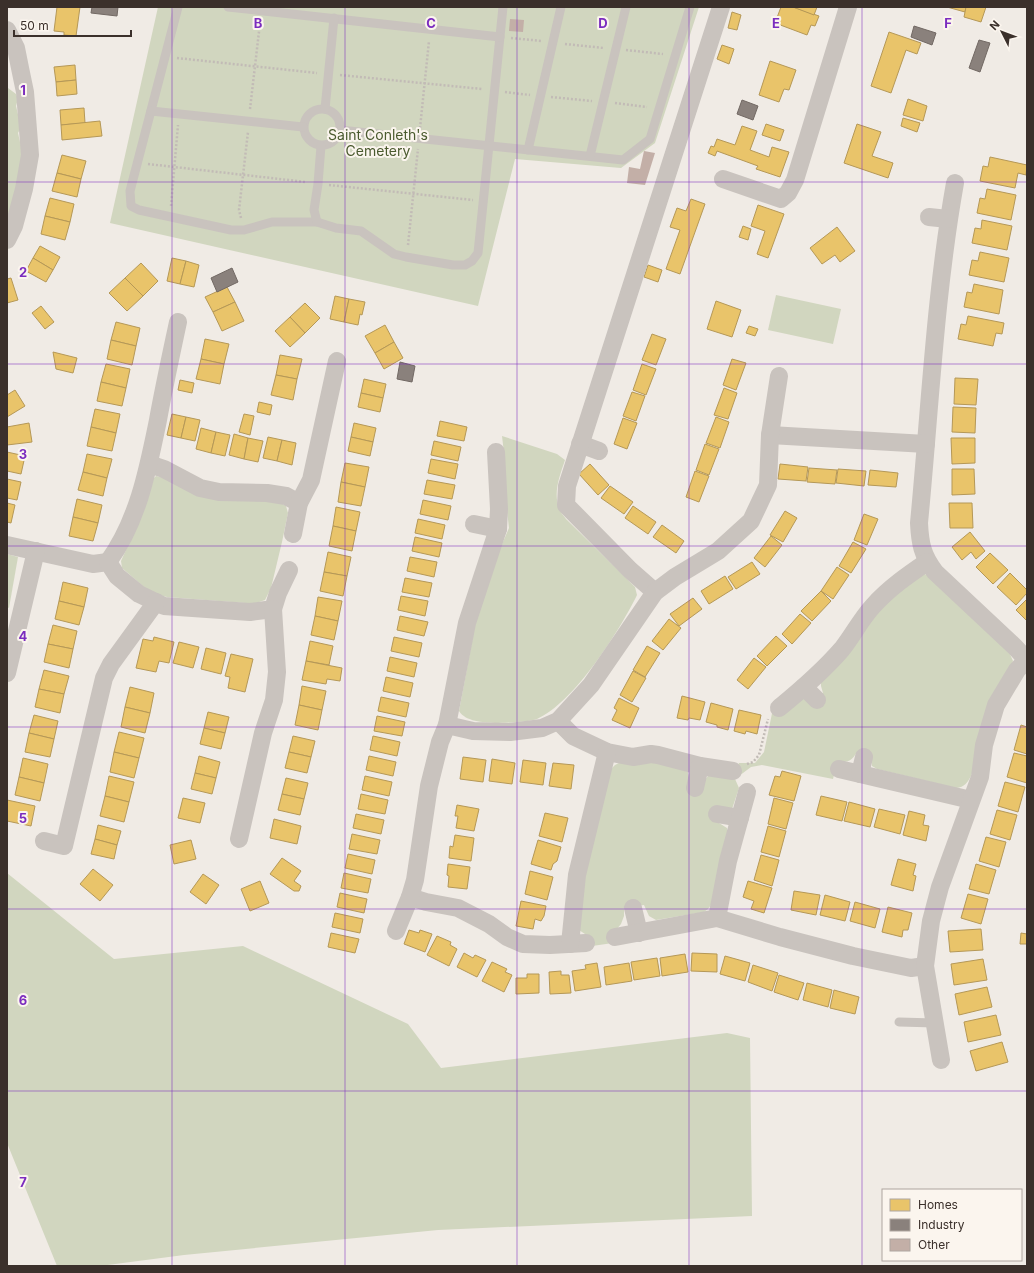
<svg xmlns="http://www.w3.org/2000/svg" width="1034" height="1273" viewBox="0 0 1034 1273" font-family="Inter,sans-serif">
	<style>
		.green { fill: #d1d6bf }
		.homes { fill: #e9c46a; stroke: #b59857 }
		.industry { fill: #8a817c; stroke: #726964 }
		.building { fill: #c3afa7 }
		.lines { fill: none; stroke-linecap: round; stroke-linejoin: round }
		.path { stroke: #c2bbb6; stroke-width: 2.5; stroke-dasharray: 2 2; stroke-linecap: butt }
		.service { stroke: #c9c3be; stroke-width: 9 }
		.minor { stroke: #c9c3be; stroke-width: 18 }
		.grid { fill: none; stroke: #7b2cbf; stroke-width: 1; stroke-opacity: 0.55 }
		.labels { text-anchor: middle; stroke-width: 4; stroke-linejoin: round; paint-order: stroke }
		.park-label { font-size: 14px; fill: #4a5a2e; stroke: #fbf5ee }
		.grid-label { font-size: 13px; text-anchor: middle; font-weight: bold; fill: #7b2cbf; stroke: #fbf5ee; stroke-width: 4; stroke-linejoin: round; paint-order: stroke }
	</style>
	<rect width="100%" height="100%" fill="#f0ebe5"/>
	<g class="green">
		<polygon points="158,7 699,7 655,143 621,168 515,159 478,306 110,223"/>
		<polygon points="8,88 16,94 18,99 16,106 21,127 18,133 20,142 23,148 19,179 7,221 7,95"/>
		<polygon points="776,295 841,309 833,344 768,330"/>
		<path d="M502 436 557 454 565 460C560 475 553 492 559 508 560 512 564 516 566 519L635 587 637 595C620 630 574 703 537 719 528 722 505 723 495 723 483 722 466 722 459 711L481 593 509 528 504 484V453Z"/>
		<polygon points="156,476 277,501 286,506 288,513 282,542 271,588 265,600 256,603 245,603 167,597 151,593 122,568 121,561 139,521 150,482"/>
		<polygon points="7,554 18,557 9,608 7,607"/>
		<path d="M922 573 929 576 1009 652 1013 661 971 776C967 783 965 787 956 788L877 769 872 766 871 754 857 752C851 762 848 762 837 762L833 779 762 765 751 767 735 779 739 788 732 809 719 823 727 828 728 833 711 905 708 909 704 912 656 920 649 916 644 905 624 908V916L621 924 616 930 613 943 592 946 588 936 579 930 583 882 611 769 615 765 619 763 655 761 688 772 689 778 704 781 708 776 737 767 739 763H755L764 752 775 699 785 709 796 700 823 693 821 686V678L868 619Z"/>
		<polygon points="7,873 114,959 243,946 408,1024 441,1068 727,1033 750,1038 752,1216 438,1230 184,1255 100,1266 57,1266 7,1143"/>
	</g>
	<g class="homes">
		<polygon points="57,7 80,7 76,36 64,35 64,32 54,31"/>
		<polygon points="781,7 793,7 819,16 815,26 811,25 807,35 775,23"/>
		<polygon points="793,7 817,7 814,15"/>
		<polygon points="947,7 966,7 965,12"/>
		<polygon points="966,7 986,7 981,22 964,17"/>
		<polygon points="732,12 741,15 737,30 728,28"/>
		<polygon points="889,32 921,43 917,54 906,50 891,93 871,86"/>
		<polygon points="722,45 734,49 729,64 717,59"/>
		<polygon points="770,61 796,70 789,90 784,89 779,102 759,95"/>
		<polygon points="75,65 76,80 56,82 54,67"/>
		<polygon points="76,80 77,94 57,96 56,82"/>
		<polygon points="908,99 927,106 923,121 903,115"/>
		<polygon points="84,108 85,123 61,125 60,110"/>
		<polygon points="903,118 920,123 917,132 901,126"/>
		<polygon points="100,121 102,136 62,140 61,125"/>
		<polygon points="766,124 784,130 780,141 762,135"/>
		<polygon points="857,124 881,132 872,156 893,163 888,178 844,163"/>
		<polygon points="742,126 757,131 750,150 769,157 772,147 789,152 780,177 756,169 758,166 717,151 715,156 708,153 711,146 714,147 717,139 735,145"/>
		<polygon points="62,155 86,161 81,179 57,173"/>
		<polygon points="990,157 1027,165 1026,175 1018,173 1015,188 980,181 983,166 988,167"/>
		<polygon points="57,173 81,179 77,197 52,191"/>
		<polygon points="987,189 1016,195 1011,220 977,213 980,198 985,199"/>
		<polygon points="50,198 74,204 70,222 45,216"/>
		<polygon points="691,199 705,204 680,274 666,269 680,230 670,227 677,208 686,211"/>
		<polygon points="758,205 784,214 768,258 757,254 765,231 751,226"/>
		<polygon points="45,216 70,222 65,240 41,234"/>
		<polygon points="982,220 1012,226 1007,250 972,243 975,228 981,229"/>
		<polygon points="743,226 751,229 748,240 739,237"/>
		<polygon points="837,227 855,251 840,262 835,255 822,264 810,248"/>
		<polygon points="40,246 60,257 53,270 33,258"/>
		<polygon points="980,252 1009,258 1004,282 969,275 972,260 978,261"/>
		<polygon points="33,258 53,270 46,282 26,271"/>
		<polygon points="172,258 186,261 180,284 167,281"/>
		<polygon points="186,261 199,265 194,287 180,284"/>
		<polygon points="141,263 158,281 143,296 125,278"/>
		<polygon points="648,265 662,270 658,282 644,277"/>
		<polygon points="11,278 18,300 7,303 7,279"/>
		<polygon points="125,278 143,296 127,311 109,293"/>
		<polygon points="974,284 1003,290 999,314 964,307 967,292 972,293"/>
		<polygon points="227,287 235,302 213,312 205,297"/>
		<polygon points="335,296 349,299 344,322 330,319"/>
		<polygon points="349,299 365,302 362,315 360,314 358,325 344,322"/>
		<polygon points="716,301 741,310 732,337 707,329"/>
		<polygon points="235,302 244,321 222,331 213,312"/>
		<polygon points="305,303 320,318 305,333 290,317"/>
		<polygon points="41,306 54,322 45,329 32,313"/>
		<polygon points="968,316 1004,323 1002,334 996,333 993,346 958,339 961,324 966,325"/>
		<polygon points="290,317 305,333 290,347 275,331"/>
		<polygon points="116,322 140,328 136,346 111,340"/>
		<polygon points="385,325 394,342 375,353 365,336"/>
		<polygon points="749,326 758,329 755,336 746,333"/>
		<polygon points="652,334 666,339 656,365 642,360"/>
		<polygon points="205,339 229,344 224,364 201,359"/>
		<polygon points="111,340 136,346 132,365 107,359"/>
		<polygon points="394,342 403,358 384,369 375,353"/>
		<polygon points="53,352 77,358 73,373 56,369"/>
		<polygon points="280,355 302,359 297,379 276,375"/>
		<polygon points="201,359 224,364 220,384 196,379"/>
		<polygon points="732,359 746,363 736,390 723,385"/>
		<polygon points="106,364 130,369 126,388 101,382"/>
		<polygon points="642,364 656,369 646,395 633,390"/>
		<polygon points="276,375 297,379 293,400 271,395"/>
		<polygon points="955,378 978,379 976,405 954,404"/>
		<polygon points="364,379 386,384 383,398 361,393"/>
		<polygon points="180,380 194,383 192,393 178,390"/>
		<polygon points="101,382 126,388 122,406 97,401"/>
		<polygon points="724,388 737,393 728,419 714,415"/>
		<polygon points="15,390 25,406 7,417 7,395"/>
		<polygon points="632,392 645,396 636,421 623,416"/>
		<polygon points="361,393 383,398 380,412 358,407"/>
		<polygon points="259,402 272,405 270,415 257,412"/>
		<polygon points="953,407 976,408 975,433 952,432"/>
		<polygon points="95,409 120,414 116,433 91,427"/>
		<polygon points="172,414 186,417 181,438 167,435"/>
		<polygon points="244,414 254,416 250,435 239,432"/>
		<polygon points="186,417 200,420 195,441 181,438"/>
		<polygon points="716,417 729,422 720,448 706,443"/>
		<polygon points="623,418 637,423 627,449 614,444"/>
		<polygon points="440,421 467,427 464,441 437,436"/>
		<polygon points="29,423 32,442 7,445 7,427"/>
		<polygon points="354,423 376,428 373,442 351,437"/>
		<polygon points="91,427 116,433 112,451 87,446"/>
		<polygon points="201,428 216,432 211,453 196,449"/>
		<polygon points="216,432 230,435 225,456 211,453"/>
		<polygon points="234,434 248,438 244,459 229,455"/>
		<polygon points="268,437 282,440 277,461 263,458"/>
		<polygon points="351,437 373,442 370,456 348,451"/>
		<polygon points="248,438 263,441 258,462 244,459"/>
		<polygon points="951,438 975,438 975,463 952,464"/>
		<polygon points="282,440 296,443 292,465 277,461"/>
		<polygon points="434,441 461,447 458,461 431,455"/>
		<polygon points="705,444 719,449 709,475 696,470"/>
		<polygon points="7,452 25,456 21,474 7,471"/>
		<polygon points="87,454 112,459 107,478 83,472"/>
		<polygon points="431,459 458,464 455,479 428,473"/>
		<polygon points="345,463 369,467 365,487 341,482"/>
		<polygon points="590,464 609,485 598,495 579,474"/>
		<polygon points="780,464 808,467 806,481 778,479"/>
		<polygon points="809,468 837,470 835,484 807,482"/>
		<polygon points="838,469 866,471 864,486 836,483"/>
		<polygon points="952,469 974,469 975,494 952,495"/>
		<polygon points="870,470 898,473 896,487 868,485"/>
		<polygon points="695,471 709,476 699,502 686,497"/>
		<polygon points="83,472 107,478 103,496 78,490"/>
		<polygon points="7,479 21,482 17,500 7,498"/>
		<polygon points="427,480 455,485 452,499 424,494"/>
		<polygon points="341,482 365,487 361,506 338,502"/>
		<polygon points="610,486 633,502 624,514 601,498"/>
		<polygon points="77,499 102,505 98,523 73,517"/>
		<polygon points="423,500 451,506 448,520 420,514"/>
		<polygon points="7,503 15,505 11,523 7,522"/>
		<polygon points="949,503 972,503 973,528 950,528"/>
		<polygon points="633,506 656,522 648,534 625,518"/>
		<polygon points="336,507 360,512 356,531 333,526"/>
		<polygon points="785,511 797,518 783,542 770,535"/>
		<polygon points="864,514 878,519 867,545 854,540"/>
		<polygon points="73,517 98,523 93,541 69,536"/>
		<polygon points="418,519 445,525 442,539 415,533"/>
		<polygon points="662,525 684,541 676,553 653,537"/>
		<polygon points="333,526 356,531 352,551 329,546"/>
		<polygon points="970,532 985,551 976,559 971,552 962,560 952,547"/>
		<polygon points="771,536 782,545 765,567 754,558"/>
		<polygon points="415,537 442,543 439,557 412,551"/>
		<polygon points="853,542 866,549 851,573 839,566"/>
		<polygon points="328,552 351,557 347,576 324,572"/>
		<polygon points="990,553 1008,570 993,584 976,567"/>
		<polygon points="410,557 437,562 434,577 407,571"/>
		<polygon points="752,562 760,574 736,589 728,577"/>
		<polygon points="837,567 849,575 833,599 821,591"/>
		<polygon points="324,572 347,576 343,596 320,591"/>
		<polygon points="1010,573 1027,590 1027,593 1016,605 997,587"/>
		<polygon points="725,576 733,589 709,604 701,591"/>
		<polygon points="405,578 432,583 429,597 402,592"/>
		<polygon points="63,582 88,588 84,607 59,601"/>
		<polygon points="821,591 831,601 812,621 801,611"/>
		<polygon points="401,596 428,601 425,616 398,610"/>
		<polygon points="318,597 342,601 338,621 315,616"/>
		<polygon points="693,598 702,609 679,626 670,614"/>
		<polygon points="1027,599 1027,621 1016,610"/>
		<polygon points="59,601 84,607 79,625 55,619"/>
		<polygon points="800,614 811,623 792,644 782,634"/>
		<polygon points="315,616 338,621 334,640 311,635"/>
		<polygon points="400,616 428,622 424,636 397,630"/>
		<polygon points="669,619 681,628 663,650 652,641"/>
		<polygon points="53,625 77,631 73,649 48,644"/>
		<polygon points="776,636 787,646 767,666 757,656"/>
		<polygon points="154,637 174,642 169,663 159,661 156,672 136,668 143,639 153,641"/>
		<polygon points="394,637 422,643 419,657 391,651"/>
		<polygon points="310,641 333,646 329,665 306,661"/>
		<polygon points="179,642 199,647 193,668 173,663"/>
		<polygon points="48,644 73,649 69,668 44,662"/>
		<polygon points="647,646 660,653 645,677 633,670"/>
		<polygon points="206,648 226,653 221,674 201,669"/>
		<polygon points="231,654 253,659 245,692 228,688 230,677 225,676"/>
		<polygon points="390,657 417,663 414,677 387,671"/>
		<polygon points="754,658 766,667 748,689 737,680"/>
		<polygon points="306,661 342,668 340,681 327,679 326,684 302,680"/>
		<polygon points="44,670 69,676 64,694 39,689"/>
		<polygon points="633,671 646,678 632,702 620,695"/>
		<polygon points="386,677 413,683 410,697 383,691"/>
		<polygon points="302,686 326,691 322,710 299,705"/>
		<polygon points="130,687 154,693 150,713 125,707"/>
		<polygon points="39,689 64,694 60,713 35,707"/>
		<polygon points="682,696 705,702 700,720 689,718 688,720 677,718"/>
		<polygon points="381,697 409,703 406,717 378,711"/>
		<polygon points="619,698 639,708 630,728 612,720 617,710 614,708"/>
		<polygon points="711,703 733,709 728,730 717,727 717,725 706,722"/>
		<polygon points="299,705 322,710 318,730 295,725"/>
		<polygon points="125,707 150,713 145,733 121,727"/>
		<polygon points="739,710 761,715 757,734 746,731 745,734 734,731"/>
		<polygon points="208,712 229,717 225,733 204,728"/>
		<polygon points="34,715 58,721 54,739 29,733"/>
		<polygon points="377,716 405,722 402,736 374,731"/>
		<polygon points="1021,725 1027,727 1027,754 1014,750"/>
		<polygon points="204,728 225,733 221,749 200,744"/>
		<polygon points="119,732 144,738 139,758 114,752"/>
		<polygon points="29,733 54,739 50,757 25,752"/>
		<polygon points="293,736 315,741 311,757 289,752"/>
		<polygon points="373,736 400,742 397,756 370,750"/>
		<polygon points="114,752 139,758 134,778 110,772"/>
		<polygon points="289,752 311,757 307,773 285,768"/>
		<polygon points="1014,753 1027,756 1027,783 1007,777"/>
		<polygon points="199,756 220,762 216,778 195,773"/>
		<polygon points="369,756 396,762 393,776 366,770"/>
		<polygon points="463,757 486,760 483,782 460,779"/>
		<polygon points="23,758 48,764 44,783 19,777"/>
		<polygon points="492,759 515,763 512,784 489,781"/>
		<polygon points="523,760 546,763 543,785 520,782"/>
		<polygon points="553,763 574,765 571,789 549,786"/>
		<polygon points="782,771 801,776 794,801 769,795 775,776 780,777"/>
		<polygon points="195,773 216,778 212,794 191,789"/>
		<polygon points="109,776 134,782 129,802 105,796"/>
		<polygon points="365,776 392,782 389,796 362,790"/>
		<polygon points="19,777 44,783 40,801 15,795"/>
		<polygon points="286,778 308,783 304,799 282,794"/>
		<polygon points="1005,782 1025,787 1018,812 998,806"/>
		<polygon points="282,794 304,799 300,815 278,810"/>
		<polygon points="361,794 388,800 385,814 358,809"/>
		<polygon points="105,796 129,802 124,822 100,816"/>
		<polygon points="821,796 847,802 842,821 816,815"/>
		<polygon points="183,798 205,803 200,823 178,818"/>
		<polygon points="774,798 793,803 786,829 768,824"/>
		<polygon points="7,800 35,806 31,826 7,821"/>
		<polygon points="849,802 875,809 870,827 844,821"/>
		<polygon points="457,805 479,809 474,831 456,828 458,816 455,816"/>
		<polygon points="879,809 905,815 900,834 874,827"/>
		<polygon points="997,810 1017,815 1010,840 990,834"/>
		<polygon points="909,811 925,815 923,825 929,826 926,841 903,835"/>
		<polygon points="545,813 568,818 562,842 539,836"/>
		<polygon points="356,814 384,820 381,834 353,828"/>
		<polygon points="274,819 301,826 297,844 270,838"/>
		<polygon points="98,825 121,831 117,845 95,839"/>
		<polygon points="768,826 786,831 779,857 761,852"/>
		<polygon points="352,834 380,840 377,854 349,849"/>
		<polygon points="455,835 474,838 471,861 449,858 450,846 453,847"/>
		<polygon points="986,837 1006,842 999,867 979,861"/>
		<polygon points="95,839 117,845 114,859 91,854"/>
		<polygon points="191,840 196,859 174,864 170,845"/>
		<polygon points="538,840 561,847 557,861 553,864 551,870 531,864"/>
		<polygon points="348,854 375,860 372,874 345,868"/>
		<polygon points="761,855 779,860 772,886 754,880"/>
		<polygon points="282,858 301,871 294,881 301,886 299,891 294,891 270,874"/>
		<polygon points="898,859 916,864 913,875 916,876 913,891 891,885"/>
		<polygon points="448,864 470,867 467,889 448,887 449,876 447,875"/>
		<polygon points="976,864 996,870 989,894 969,889"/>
		<polygon points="93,869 113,885 100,901 80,884"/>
		<polygon points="530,871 553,877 547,900 525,894"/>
		<polygon points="344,873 371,879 368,893 341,888"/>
		<polygon points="203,874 219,885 206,904 190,892"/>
		<polygon points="260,881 269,903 250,911 241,889"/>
		<polygon points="748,881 772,888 764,913 751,909 754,901 743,897"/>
		<polygon points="794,891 820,895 816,915 791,910"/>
		<polygon points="340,893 367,899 364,913 337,907"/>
		<polygon points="968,894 988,899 981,924 961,918"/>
		<polygon points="825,895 850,902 845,921 820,915"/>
		<polygon points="521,901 546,906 544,916 541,921 535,919 533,929 516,926"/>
		<polygon points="855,902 880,909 875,928 850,921"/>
		<polygon points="888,907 912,913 908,930 903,930 902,937 882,932"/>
		<polygon points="335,913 363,919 360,933 332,927"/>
		<polygon points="981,929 983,950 950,952 948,931"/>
		<polygon points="409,930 419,933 420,930 432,934 425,952 404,944"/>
		<polygon points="331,933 359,939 355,953 328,947"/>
		<polygon points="1021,933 1027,934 1027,944 1020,944"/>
		<polygon points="437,936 451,942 450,945 457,949 449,966 427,955"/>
		<polygon points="464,953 473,958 475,955 486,960 477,977 457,967"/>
		<polygon points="692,953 717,954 717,972 691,971"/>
		<polygon points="685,954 688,972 662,976 660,958"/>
		<polygon points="725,956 750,963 745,981 720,974"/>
		<polygon points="657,958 660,976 634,980 631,962"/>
		<polygon points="983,959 987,980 954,985 951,964"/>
		<polygon points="492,962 507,969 505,972 512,975 504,992 482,981"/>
		<polygon points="597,963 601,987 575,991 572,971 586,969 585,965"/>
		<polygon points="629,963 632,981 606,985 604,967"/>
		<polygon points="753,965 778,973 772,991 748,982"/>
		<polygon points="561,971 561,975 569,975 571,993 550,994 549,972"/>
		<polygon points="527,974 539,974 539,993 516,994 516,978 527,978"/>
		<polygon points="779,975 804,983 798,1000 774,992"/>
		<polygon points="807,983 832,990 828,1007 803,1000"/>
		<polygon points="987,987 992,1007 959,1015 955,994"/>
		<polygon points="834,990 859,997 855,1014 830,1008"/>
		<polygon points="996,1015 1001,1035 968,1042 964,1022"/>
		<polygon points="1002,1042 1008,1062 976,1071 970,1051"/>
	</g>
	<g class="industry">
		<polygon points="92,7 118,7 117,16 91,13"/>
		<polygon points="914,26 936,33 932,45 911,37"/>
		<polygon points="979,40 990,43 980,72 969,68"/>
		<polygon points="742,100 758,106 753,120 737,114"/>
		<polygon points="232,268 238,282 217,292 211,278"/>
		<polygon points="400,362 415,366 412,382 397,379"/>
	</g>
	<g class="building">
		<polygon points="510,19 524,20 523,32 509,31"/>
		<polygon points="644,151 655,153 645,185 627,183 629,167 640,169"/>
	</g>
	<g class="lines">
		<g class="path">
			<polyline points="511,38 542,41"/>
			<polyline points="565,44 604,48"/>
			<polyline points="626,50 663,54"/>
			<polyline points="177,58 317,73"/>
			<polyline points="340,75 482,89"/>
			<polyline points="505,92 530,95"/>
			<polyline points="551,97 592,101"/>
			<polyline points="615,103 647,107"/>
			<polyline points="250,109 260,23"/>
			<polyline points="420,128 429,41"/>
			<polyline points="148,164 306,182"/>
			<polyline points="329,185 473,200"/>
			<polyline points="171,206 178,125"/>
			<polyline points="241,218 239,210 248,132"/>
			<polyline points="408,245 418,149"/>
			<polyline points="747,764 753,762 759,755 768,719"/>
		</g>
		<g class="service">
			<polyline points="178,7 130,191 131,206 139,210 231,230 244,230 272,222 317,222 336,228 361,231 394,254 406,257 453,265 465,265 472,261 478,253 503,7"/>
			<polyline points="228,7 500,37"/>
			<circle cx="322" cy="127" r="18"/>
			<polyline points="325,109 334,18"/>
			<polyline points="151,111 303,127"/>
			<polyline points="340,130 623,160 650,139 690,7"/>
			<polyline points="528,150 561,7"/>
			<polyline points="590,156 626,7"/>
			<polyline points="317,222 314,210 318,184 321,146"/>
			<polyline points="899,1022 935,1023"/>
		</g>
		<g class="minor">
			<polyline points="7,30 16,48 20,68 25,92 30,155 24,189 14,226 7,240"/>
			<polyline points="723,179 781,199 788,193 795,180 848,7"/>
			<path d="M955 183C935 295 930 409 919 523 920 543 922 555 935 572L1015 647 1027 660"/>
			<polyline points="929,217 948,219"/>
			<polyline points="770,435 926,444"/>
			<polyline points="580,444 599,451"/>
			<polyline points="149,464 164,469 200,488 219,492 267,493 286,496 299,503"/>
			<polyline points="474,524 498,529"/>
			<polyline points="293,534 299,503 311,480 337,361"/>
			<polyline points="7,545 93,564 108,562 117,576 139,594 164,606 250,612 273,609 278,593 289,570"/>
			<path d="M108 562C138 521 148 469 158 420 164 387 171 355 178 322"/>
			<polyline points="655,592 630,570 566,505 567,486 721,7"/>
			<polyline points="7,673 36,551"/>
			<polyline points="804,687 817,700"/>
			<path d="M779 708C801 690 823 671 842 649 853 635 861 619 873 606 889 588 908 575 927 562"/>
			<polyline points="558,721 573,736 607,752 633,757 651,754 658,755 700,766 733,771"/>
			<polyline points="447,725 473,731 510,732 542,728 558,721 591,685 655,592 675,577 718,551 751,521 768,485 770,435 779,376"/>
			<polyline points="839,769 971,800"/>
			<polyline points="860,774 864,757"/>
			<polyline points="695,788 700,766"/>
			<polyline points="717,814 740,818"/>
			<polyline points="239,839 263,733 274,700 277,672 273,609"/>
			<polyline points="44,841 64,846 104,678 111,664 156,602"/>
			<polyline points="410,897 426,902 458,908 489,924 507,937 523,944 550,945 586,943"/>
			<polyline points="633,908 639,933"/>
			<polyline points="717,918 728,861 747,792"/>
			<polyline points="396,931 410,897 415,880 429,786 440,742 447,725 467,623 498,529 499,509 496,452"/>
			<polyline points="615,937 717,918 780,937 853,956 911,968 925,966"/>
			<polyline points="570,944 577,875 607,752"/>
			<polyline points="941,1060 925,966 931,921 940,887 980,777 984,745 996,705 1017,670 1027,660"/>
		</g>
	</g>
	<path class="grid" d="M172 7V1266M345 7V1266M517 7V1266M689 7V1266M862 7V1266M7 182H1027M7 364H1027M7 546H1027M7 727H1027M7 909H1027M7 1091H1027"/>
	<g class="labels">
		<g class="park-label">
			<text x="378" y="140">Saint Conleth's<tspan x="378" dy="16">Cemetery</tspan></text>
		</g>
	</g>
	<g class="grid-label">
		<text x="258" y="28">B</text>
		<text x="431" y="28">C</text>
		<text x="603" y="28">D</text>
		<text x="776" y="28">E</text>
		<text x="948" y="28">F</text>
		<text x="23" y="95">1</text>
		<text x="23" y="277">2</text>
		<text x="23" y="459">3</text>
		<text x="23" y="641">4</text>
		<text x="23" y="823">5</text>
		<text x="23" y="1005">6</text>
		<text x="23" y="1187">7</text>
	</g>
	<rect width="1034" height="1273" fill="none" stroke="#3b302b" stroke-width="16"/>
	<rect x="882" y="1189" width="140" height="72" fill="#fbf5ee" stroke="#aea6a0"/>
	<rect x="890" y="1199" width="20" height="12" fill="#e9c46a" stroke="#aea6a0"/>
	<text x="918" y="1209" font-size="12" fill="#3b302b">Homes</text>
	<rect x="890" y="1219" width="20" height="12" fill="#8a817c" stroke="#aea6a0"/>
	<text x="918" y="1229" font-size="12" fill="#3b302b">Industry</text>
	<rect x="890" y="1239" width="20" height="12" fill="#c3afa7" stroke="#aea6a0"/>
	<text x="918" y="1249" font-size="12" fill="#3b302b">Other</text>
	<g transform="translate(1002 32) rotate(312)" stroke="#fbf5ee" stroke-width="3" paint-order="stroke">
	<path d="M0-3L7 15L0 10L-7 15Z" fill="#3b302b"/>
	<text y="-6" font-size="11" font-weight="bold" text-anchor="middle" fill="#3b302b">N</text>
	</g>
	<path d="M14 30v6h117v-6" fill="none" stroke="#3b302b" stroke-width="2"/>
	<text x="20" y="30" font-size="12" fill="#3b302b" stroke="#fbf5ee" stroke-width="3" paint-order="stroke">50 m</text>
</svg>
